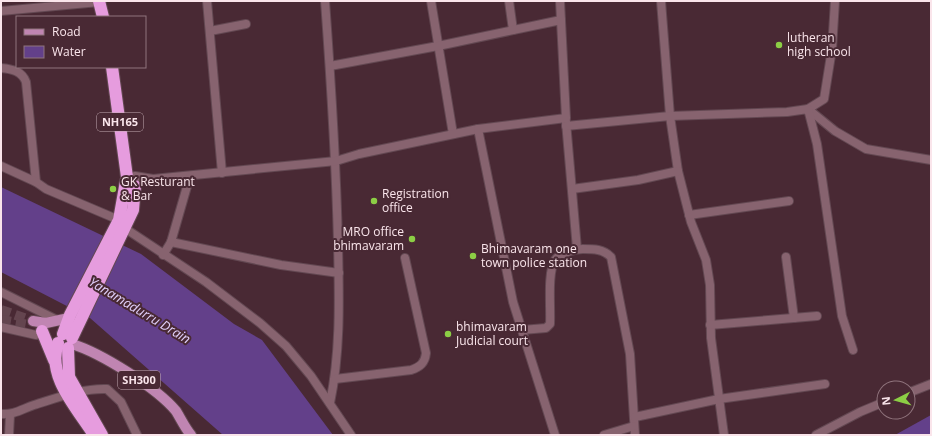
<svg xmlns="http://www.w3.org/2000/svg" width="932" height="436" viewBox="0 0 932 436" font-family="'Open Sans',sans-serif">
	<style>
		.water { fill: #63408a }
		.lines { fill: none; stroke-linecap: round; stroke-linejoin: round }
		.major-tunnel { stroke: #64454f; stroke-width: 10; stroke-dasharray: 10 5; stroke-linecap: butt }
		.minor-casing { stroke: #634852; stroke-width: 10 }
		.major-casing { stroke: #634852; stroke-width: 12 }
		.highway-casing { stroke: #634852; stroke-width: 14 }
		.minor { stroke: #87636f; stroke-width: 8 }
		.major { stroke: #c085b2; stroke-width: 10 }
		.highway { stroke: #e69cde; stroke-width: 12 }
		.poi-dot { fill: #8cce45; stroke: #492934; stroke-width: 1.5 }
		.labels { text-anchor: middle; stroke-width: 4; stroke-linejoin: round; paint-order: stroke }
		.shield { fill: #492934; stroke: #c5adb4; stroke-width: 1 }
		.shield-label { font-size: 11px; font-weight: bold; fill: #fae5eb }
		.poi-label { font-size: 12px; fill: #fae5eb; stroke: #492934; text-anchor: start }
		.water-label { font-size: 13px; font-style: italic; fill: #e2d1fc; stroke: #492934 }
	</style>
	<rect width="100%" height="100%" fill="#492934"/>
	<g class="water">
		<polygon points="1,187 141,254 234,324 262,340 333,435 223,435 90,318 1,272"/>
		<polygon points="931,415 931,435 895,435"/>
	</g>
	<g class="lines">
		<g class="major-tunnel">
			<polyline points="1,310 33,321"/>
			<polyline points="1,320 29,325"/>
		</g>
		<g class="minor-casing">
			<g id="minor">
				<polyline points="207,1 222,173"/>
				<path d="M325 1C331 82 336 162 338 243 339 297 341 350 330 403"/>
				<polyline points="431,1 453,134"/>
				<polyline points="509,1 513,30"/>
				<polyline points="661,1 670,116 678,171 691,222 706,260 710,285 711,338 724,435"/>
				<polyline points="835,1 832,49 824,99 808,109 835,131 866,149 931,160"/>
				<polyline points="1,11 99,2"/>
				<polyline points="210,31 246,24"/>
				<polyline points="330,66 438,46 561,20"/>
				<path d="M1 68C12 69 22 71 26 82L36 182 46 189 119 220"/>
				<polyline points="566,122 577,249"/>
				<polyline points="566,126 670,116 787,112 808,109 817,144 842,316 853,350"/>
				<polyline points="1,166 36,182"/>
				<polyline points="135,176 153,179 336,161 359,154 478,129"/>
				<polyline points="572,189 638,180 678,171"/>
				<polyline points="689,215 789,201"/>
				<polyline points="126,229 206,282 260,323 286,346 311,376 351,435"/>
				<polyline points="171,242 281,265 339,273"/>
				<polyline points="163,255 171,242 190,176"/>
				<polyline points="786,257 794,318"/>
				<polyline points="1,292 59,321"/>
				<polyline points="710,325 817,316"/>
				<polyline points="1,327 36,335 42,331"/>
				<path d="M522 330 546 328 550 324C551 308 547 273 555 260 560 253 575 249 583 249 594 249 603 249 611 257L630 354 635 435"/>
				<path d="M335 379 411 370C420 367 425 363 426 353L405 258"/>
				<polyline points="908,393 931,384"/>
				<path d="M1 414C14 415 22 409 34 405 57 398 82 388 107 389L121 402 137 435"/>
				<polyline points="635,417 719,399 825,384"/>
				<polyline points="9,435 10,415"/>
				<polyline points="555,435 513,302 478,129 566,118 560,1"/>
				<polyline points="604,435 634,426"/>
				<polyline points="816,435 860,412 884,402"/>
			</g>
		</g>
		<g class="major-casing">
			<g id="major">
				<polyline points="33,321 46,323 69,318"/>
				<path d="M72 344C101 353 157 388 176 411 181 419 185 428 191 435"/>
			</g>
		</g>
		<g class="highway-casing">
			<g id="highway">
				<polyline points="99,1 103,17"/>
				<polyline points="112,67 127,177"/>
				<polyline points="42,331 54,360"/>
				<polyline points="63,334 70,315 119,220 126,181"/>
				<polyline points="72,338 133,210 135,186"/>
				<path d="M58 343C46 376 77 408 94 435"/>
				<polyline points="68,348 69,377 102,435"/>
			</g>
		</g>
		<use href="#minor" class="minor"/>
		<use href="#major" class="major"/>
		<use href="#highway" class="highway"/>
	</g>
	<g class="poi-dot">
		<circle cx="779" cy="45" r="4"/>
		<circle cx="113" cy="189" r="4"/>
		<circle cx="374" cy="201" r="4"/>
		<circle cx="412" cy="239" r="4"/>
		<circle cx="473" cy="256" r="4"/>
		<circle cx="448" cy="334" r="4"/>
	</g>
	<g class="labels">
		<g class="shield">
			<rect x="97" y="113" width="46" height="18" rx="3"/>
			<rect x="118" y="371" width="42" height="18" rx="3"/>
		</g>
		<g class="shield-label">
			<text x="120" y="126">NH165</text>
			<text x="139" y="384">SH300</text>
		</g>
		<g class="poi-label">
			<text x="787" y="42">lutheran<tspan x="787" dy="14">high school</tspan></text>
			<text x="121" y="186">GK Resturant<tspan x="121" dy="14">&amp; Bar</tspan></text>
			<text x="382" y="198">Registration<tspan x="382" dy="14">office</tspan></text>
			<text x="404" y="236" text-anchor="end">MRO office<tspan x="404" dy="14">bhimavaram</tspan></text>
			<text x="481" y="253">Bhimavaram one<tspan x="481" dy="14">town police station</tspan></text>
			<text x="456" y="331">bhimavaram<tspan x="456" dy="14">Judicial court</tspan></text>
		</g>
		<g class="water-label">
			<text transform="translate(140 310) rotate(31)" y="5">Yanamadurru Drain</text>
		</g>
	</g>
	<rect width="932" height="436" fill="none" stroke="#fae5eb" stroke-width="4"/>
	<rect x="16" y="16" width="130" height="52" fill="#492934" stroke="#90747d"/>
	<rect x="24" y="29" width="20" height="6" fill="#c085b2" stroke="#90747d"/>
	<text x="52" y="36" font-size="12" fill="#fae5eb">Road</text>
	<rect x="24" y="46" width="20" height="12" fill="#63408a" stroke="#90747d"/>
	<text x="52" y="56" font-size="12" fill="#fae5eb">Water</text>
	<g transform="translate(896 400) rotate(264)"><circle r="19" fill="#492934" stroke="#90747d"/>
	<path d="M0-3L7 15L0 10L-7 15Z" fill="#8cce45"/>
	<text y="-6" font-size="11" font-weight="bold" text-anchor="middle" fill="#fae5eb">N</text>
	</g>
</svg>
